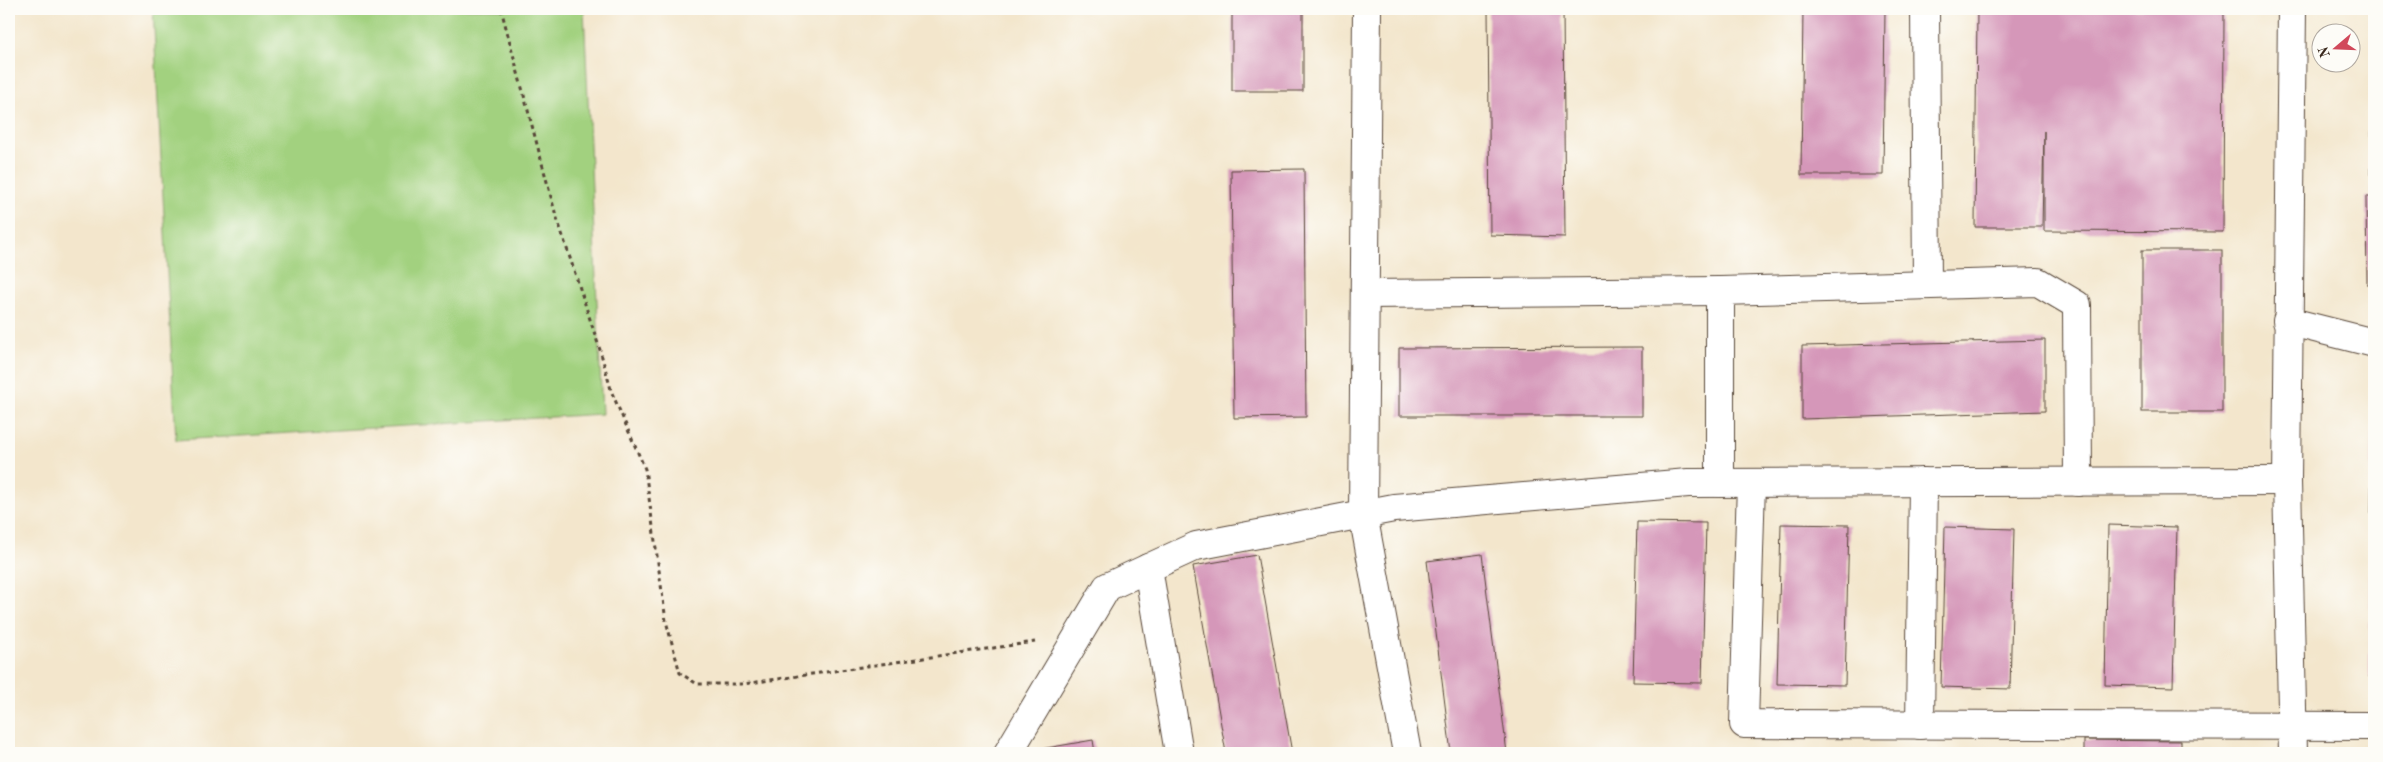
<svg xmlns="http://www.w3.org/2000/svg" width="2383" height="762" viewBox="0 0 2383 762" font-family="'Old Standard TT',serif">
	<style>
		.green { fill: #a2d17f; stroke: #6e7e4e }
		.building { fill: #d597b9 }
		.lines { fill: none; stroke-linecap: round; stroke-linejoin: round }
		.minor-casing { stroke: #574638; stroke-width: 30 }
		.path { stroke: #574638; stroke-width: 3; stroke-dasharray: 4 4; stroke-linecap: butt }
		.minor { stroke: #fff; stroke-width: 28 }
	</style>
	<rect width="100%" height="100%" fill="#fdfcf7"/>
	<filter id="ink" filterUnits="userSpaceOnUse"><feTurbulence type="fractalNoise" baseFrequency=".02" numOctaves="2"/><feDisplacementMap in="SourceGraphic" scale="10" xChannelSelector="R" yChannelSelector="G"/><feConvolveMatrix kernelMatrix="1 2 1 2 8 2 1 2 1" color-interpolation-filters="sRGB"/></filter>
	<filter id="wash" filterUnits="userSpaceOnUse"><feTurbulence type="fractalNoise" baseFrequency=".0096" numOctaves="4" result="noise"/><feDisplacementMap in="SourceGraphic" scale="20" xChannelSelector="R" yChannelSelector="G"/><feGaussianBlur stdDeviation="1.12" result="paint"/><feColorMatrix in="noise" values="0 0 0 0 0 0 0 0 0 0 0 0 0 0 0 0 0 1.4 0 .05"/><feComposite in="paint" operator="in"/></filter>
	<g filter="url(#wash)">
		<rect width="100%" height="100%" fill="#f3e6cc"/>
		<polygon class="green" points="153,9 584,9 602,414 176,440"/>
		<g id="blocks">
			<g class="building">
				<rect x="1232" y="9" width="71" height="82"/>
				<polygon points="1488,9 1563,9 1565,237 1490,235"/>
				<polygon points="1803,9 1885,9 1883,175 1801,175"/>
				<polygon points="1977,9 2224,9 2223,232 2044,231 2044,131 2042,227 1975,227"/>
				<polygon points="2372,9 2374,9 2374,193 2371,193"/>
				<polygon points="1304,169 1306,417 1234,418 1231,170"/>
				<polygon points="2366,197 2374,197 2374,284 2367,284"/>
				<rect x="2142" y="250" width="80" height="162"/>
				<polygon points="2045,340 2045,411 1802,419 1802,346"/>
				<polygon points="1642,347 1642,416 1399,416 1399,348"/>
				<polygon points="2372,435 2374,435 2374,677 2369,677"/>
				<polygon points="1637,522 1706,523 1702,683 1633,682"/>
				<polygon points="1781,524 1849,525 1845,685 1777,684"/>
				<polygon points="2108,525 2177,527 2173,687 2105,685"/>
				<polygon points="1945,527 2014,529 2010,689 1941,687"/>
				<polygon points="1482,554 1507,753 1451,753 1427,561"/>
				<polygon points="1257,555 1292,753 1226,753 1193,566"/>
				<polygon points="1093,740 1095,753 1030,753 1029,751"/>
				<polygon points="2084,740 2181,741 2181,753 2084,753"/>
			</g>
		</g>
	</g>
	<g filter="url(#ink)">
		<use href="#blocks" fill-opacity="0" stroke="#574638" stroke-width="1"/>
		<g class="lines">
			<g class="minor-casing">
				<g id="minor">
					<polyline points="1367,9 1363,514 1407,753"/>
					<polyline points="1925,9 1927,285"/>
					<polyline points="2292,9 2287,481 2293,753"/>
					<polyline points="1365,294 1720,291"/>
					<polyline points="2287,321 2374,343"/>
					<polyline points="1720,483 1720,291 2038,282 2077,305 2078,482"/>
					<polyline points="1751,483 1744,724 2374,726"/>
					<polyline points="1148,568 1179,753"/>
					<polyline points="1920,725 1923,482"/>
					<polyline points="1008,753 1107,587 1196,546 1394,508 1688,483 2287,481"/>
				</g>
			</g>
			<polyline class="path" points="501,9 555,212 600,350 612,393 645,469 666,621 680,673 697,684 743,684 1035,642"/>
			<use href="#minor" class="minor"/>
		</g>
	</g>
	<rect width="2383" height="762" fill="none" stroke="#fdfcf7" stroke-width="30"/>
	<g transform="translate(2336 48) rotate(251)"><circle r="24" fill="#fdfcf7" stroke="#afa8a0"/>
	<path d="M0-4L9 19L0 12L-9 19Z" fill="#d1495b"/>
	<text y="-8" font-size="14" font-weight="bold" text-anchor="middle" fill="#3b2a1e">N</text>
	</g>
</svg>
